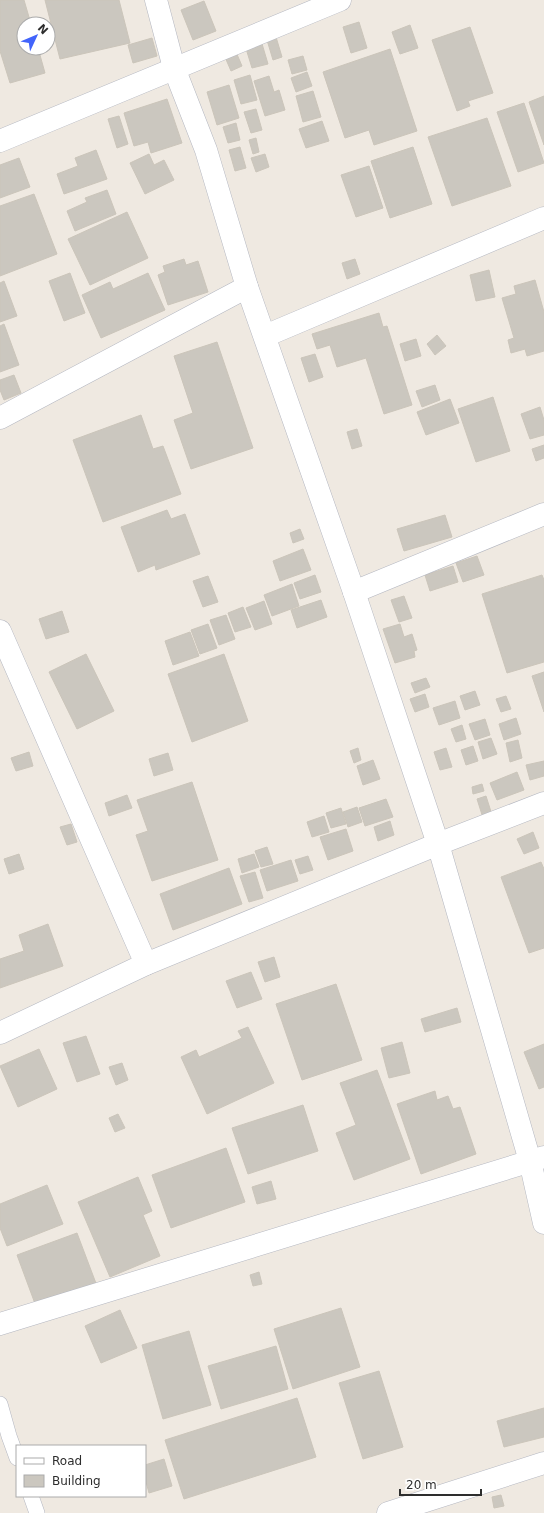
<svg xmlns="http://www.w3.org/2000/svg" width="544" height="1513" viewBox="0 0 544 1513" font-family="'DejaVu Sans',sans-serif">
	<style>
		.building { fill: #cbc7bf; stroke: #cbc5ba }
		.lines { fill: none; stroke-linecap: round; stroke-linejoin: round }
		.lane-casing { stroke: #b4b7c1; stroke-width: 16 }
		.street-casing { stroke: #b4b7c1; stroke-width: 23 }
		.lane { stroke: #fff; stroke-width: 15 }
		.street { stroke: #fff; stroke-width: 22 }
	</style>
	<rect width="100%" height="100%" fill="#efe9e1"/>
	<g class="building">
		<polygon points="0,0 24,0 31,24 24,24 24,48 38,48 45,73 10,83 0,51"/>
		<polygon points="45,0 119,0 130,43 60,59"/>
		<polygon points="204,1 216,31 193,40 181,10"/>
		<polygon points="359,22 367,48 351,53 343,27"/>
		<polygon points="410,25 418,48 400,54 392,32"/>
		<polygon points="470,27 493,93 468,101 470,106 457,111 432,40"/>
		<polygon points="260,37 268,64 252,68 244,42"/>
		<polygon points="276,37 282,57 273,60 267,40"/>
		<polygon points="152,38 157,56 133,63 128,45"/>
		<polygon points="390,49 417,131 374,145 369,130 345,138 323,72"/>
		<polygon points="236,52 242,66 231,71 225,57"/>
		<polygon points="303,56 307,70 292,74 288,60"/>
		<polygon points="307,72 312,86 296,92 291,78"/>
		<polygon points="250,75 257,100 241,104 234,80"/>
		<polygon points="269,76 274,92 279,90 285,110 265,116 254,81"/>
		<polygon points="229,85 239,118 217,125 207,92"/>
		<polygon points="313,91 321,117 303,122 296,96"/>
		<polygon points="544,96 544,145 529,102"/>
		<polygon points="167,99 182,143 151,153 148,142 134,146 124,113"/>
		<polygon points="524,103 544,163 518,172 497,112"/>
		<polygon points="256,109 262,130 251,133 244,112"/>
		<polygon points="119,116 128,144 117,148 108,119"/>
		<polygon points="487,118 511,186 452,206 428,137"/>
		<polygon points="322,121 329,141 306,148 299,129"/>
		<polygon points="236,123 240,140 228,143 223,127"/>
		<polygon points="256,138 259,152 253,154 249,140"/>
		<polygon points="240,147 246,168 235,171 229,150"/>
		<polygon points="413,147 432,204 390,218 371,161"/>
		<polygon points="96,150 107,179 64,194 57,174 78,166 75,158"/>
		<polygon points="149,154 154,165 164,160 174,180 145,194 130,163"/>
		<polygon points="265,154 269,167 256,172 251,158"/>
		<polygon points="19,158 30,187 0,198 0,165"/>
		<polygon points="369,166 383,208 356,217 341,175"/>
		<polygon points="107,190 116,214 75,231 67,211 87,202 85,198"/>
		<polygon points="34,194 57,254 0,276 0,206"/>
		<polygon points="127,212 148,258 90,285 68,239"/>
		<polygon points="184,259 186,265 198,261 208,292 168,305 158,275 165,272 163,266"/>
		<polygon points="355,259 360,274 347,279 342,263"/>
		<polygon points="489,270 495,297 476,301 470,275"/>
		<polygon points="70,273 85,313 64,321 49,281"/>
		<polygon points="148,273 165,310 101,338 82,295 110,282 113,289"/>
		<polygon points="535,280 544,312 544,351 527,356 525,349 511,353 508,340 514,338 502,298 516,294 514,286"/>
		<polygon points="4,281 17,316 0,322 0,283"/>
		<polygon points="379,313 383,327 387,326 412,405 384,414 366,358 337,367 330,345 317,349 312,334"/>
		<polygon points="4,324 19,365 0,372 0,326"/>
		<polygon points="437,335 446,346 435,355 427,344"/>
		<polygon points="416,339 421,356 405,361 400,344"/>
		<polygon points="217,342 253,448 191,469 174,420 193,413 174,356"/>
		<polygon points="315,354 323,377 309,382 301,358"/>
		<polygon points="14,375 21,393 4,400 0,390 0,380"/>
		<polygon points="435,385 440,400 422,407 416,391"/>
		<polygon points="493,397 510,451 476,462 458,409"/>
		<polygon points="450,399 459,423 426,435 417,412"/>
		<polygon points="540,407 544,420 544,435 530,439 521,414"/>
		<polygon points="141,415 153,449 163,446 181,494 103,522 73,440"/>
		<polygon points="357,429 362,446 352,449 347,432"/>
		<polygon points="544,445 544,458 536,461 532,449"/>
		<polygon points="167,510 171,519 185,514 200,554 156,570 155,565 138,572 121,527"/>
		<polygon points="445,515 452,537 404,551 397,529"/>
		<polygon points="300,529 304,539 293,543 290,533"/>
		<polygon points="303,549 311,570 280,581 273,561"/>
		<polygon points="477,556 484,575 463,582 456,563"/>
		<polygon points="453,566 458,582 430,591 425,575"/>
		<polygon points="315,575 321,592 300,599 294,583"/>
		<polygon points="542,575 544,580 544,662 507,673 482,594"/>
		<polygon points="208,576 218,602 203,607 193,581"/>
		<polygon points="292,584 299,606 272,616 264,595"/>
		<polygon points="404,596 412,618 399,622 391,600"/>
		<polygon points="321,600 327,617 297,628 291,610"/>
		<polygon points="264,601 272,624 255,630 246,608"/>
		<polygon points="243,607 251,627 235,632 228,613"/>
		<polygon points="62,611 69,632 46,639 39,619"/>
		<polygon points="226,615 235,639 219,645 210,620"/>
		<polygon points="208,624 217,648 200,654 191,630"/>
		<polygon points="400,624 404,637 412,634 417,650 414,651 415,657 395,663 383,629"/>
		<polygon points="190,632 199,656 173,665 165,641"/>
		<polygon points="86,654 114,711 77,729 49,672"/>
		<polygon points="224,654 248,721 192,742 168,674"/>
		<polygon points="544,672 544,712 532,676"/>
		<polygon points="426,678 430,687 415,693 411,683"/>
		<polygon points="475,691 480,705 465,710 460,696"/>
		<polygon points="425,694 429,707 415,712 410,699"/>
		<polygon points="506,696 511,709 501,712 496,699"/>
		<polygon points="455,701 460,718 439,725 433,708"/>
		<polygon points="516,718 521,734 504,740 499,724"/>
		<polygon points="485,719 490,735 475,740 469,724"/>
		<polygon points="462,725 466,739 456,742 451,729"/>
		<polygon points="491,738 497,754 483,759 478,742"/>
		<polygon points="518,740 522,758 510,762 506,743"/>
		<polygon points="473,746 478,761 466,765 461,750"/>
		<polygon points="358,748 361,760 354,763 350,751"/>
		<polygon points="446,748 452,767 440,770 434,752"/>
		<polygon points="29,752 33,766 16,771 11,758"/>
		<polygon points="168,753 173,770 154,776 149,759"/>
		<polygon points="373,760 380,779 363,785 357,766"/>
		<polygon points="544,761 544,776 530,780 526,765"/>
		<polygon points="517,772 524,790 497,800 490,783"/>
		<polygon points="192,782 218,860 152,881 136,835 148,831 137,800"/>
		<polygon points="482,784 484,791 473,794 472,787"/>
		<polygon points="127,795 132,808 109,816 105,803"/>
		<polygon points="486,796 493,818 484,821 477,799"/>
		<polygon points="386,799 393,817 365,826 359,808"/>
		<polygon points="357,807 362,822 348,827 343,812"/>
		<polygon points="341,808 346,824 331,828 326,813"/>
		<polygon points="324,816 329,832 312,837 307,822"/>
		<polygon points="390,821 394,835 378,841 374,827"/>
		<polygon points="71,824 77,842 67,845 60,827"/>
		<polygon points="346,829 353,851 328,860 320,837"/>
		<polygon points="533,832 539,848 524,854 517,839"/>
		<polygon points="267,847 273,864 261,867 255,851"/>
		<polygon points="19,854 24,869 9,874 4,859"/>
		<polygon points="254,854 259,867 242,873 238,859"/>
		<polygon points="308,856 313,870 300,874 295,860"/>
		<polygon points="291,860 298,881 267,891 260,870"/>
		<polygon points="541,862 544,869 544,948 529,953 501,877"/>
		<polygon points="229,868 242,904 173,930 160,894"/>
		<polygon points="255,872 263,898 249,902 240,876"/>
		<polygon points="48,924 63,966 0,988 0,959 24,951 19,935"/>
		<polygon points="274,957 280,977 265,982 258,962"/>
		<polygon points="251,972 262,999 237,1008 226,981"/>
		<polygon points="336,984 362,1060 302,1080 276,1004"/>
		<polygon points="457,1008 461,1022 425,1032 421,1019"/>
		<polygon points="248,1027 274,1083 207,1114 181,1057 196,1050 199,1057 242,1038 238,1031"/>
		<polygon points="86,1036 100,1074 77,1082 63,1043"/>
		<polygon points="402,1042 410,1073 389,1078 381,1048"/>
		<polygon points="544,1044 544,1087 539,1089 524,1052"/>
		<polygon points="39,1049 57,1089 18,1107 0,1066"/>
		<polygon points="122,1063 128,1080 116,1085 109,1067"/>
		<polygon points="377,1070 410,1159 354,1180 336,1133 356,1125 340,1083"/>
		<polygon points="435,1091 437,1100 448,1096 453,1109 460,1107 476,1154 421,1174 397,1104"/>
		<polygon points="303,1105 318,1151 248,1174 232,1128"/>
		<polygon points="118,1114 125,1128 115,1132 109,1118"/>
		<polygon points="226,1148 245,1202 171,1228 152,1175"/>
		<polygon points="138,1177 152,1211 143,1215 160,1256 110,1277 78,1202"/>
		<polygon points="271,1181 276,1199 257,1204 252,1187"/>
		<polygon points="47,1185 63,1224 7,1246 0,1228 0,1204"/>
		<polygon points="77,1233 97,1286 37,1309 17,1255"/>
		<polygon points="259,1272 262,1284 253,1286 250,1275"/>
		<polygon points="341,1308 360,1367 293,1389 274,1329"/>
		<polygon points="120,1310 137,1348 101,1363 85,1326"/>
		<polygon points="189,1331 211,1405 163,1419 142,1345"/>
		<polygon points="276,1346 288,1389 221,1409 208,1366"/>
		<polygon points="379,1371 403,1447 363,1459 339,1383"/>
		<polygon points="297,1398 316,1457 184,1499 165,1440"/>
		<polygon points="544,1408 544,1437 504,1447 497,1421"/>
		<polygon points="164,1459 172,1486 149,1493 145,1478 145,1465"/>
		<polygon points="501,1495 504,1506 494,1508 492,1497"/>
	</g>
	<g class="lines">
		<g class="lane-casing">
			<g id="lane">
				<polyline points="0,1404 9,1436 17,1458"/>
				<polyline points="31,1496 37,1513"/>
			</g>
		</g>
		<g class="street-casing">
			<g id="street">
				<polyline points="156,0 174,68 206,150 247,287 354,592 438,844 530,1161 544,1223"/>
				<polyline points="0,141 340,0"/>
				<polyline points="265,336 544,218"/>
				<polyline points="0,418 247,287"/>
				<polyline points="354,592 544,514"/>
				<polyline points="0,631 146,964"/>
				<polyline points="0,1033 146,964 438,844 544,803"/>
				<polyline points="0,1324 544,1157"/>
				<polyline points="388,1513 544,1463"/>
			</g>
		</g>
		<use href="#lane" class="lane"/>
		<use href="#street" class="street"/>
	</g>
	<rect x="16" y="1445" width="130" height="52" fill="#ffffff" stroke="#ababab"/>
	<rect x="24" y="1458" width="20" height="6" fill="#ffffff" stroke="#ababab"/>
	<text x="52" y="1465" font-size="12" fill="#2e2e2e">Road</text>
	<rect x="24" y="1475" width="20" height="12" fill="#cbc7bf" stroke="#ababab"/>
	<text x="52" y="1485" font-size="12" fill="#2e2e2e">Building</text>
	<g transform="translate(36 36) rotate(46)"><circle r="19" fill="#ffffff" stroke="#ababab"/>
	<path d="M0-3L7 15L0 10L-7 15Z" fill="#4264fb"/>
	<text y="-6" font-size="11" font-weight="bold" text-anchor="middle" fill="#2e2e2e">N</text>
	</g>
	<path d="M400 1489v6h81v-6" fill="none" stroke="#2e2e2e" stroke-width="2"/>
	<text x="406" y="1489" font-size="12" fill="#2e2e2e" stroke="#ffffff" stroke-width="3" paint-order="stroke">20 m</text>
</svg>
